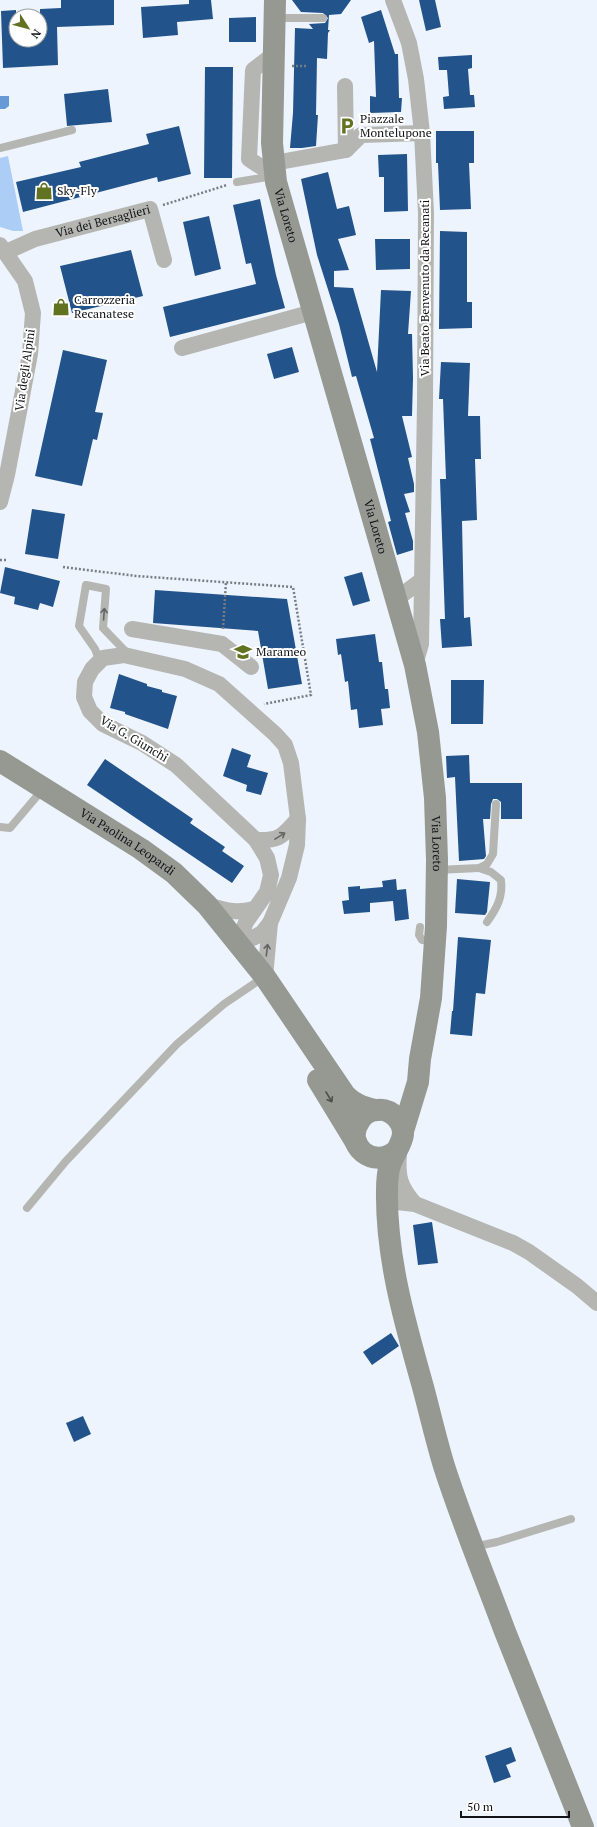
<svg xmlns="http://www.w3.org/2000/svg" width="597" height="1827" viewBox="0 0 597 1827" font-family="'PT Serif',serif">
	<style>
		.green { fill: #accdf5 }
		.water { fill: #6699d6 }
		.building { fill: #22538b }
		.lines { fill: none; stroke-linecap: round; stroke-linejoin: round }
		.path { stroke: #787d83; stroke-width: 2.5; stroke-dasharray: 2 2; stroke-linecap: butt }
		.lane { stroke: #b5b6b2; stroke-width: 8 }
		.street { stroke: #b5b6b2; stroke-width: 16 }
		.secondary { stroke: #969892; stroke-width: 22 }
		.oneway { stroke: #636464 }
		.oneway2 { stroke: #4d4f4e }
		.labels { text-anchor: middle; stroke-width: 4; stroke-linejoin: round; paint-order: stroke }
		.poi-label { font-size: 12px; fill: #111316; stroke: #fff; text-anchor: start }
		.street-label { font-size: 12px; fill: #111316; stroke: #fff }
	</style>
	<rect width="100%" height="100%" fill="#edf4fd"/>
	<polygon class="green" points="8,156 23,231 13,231 0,227 0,158"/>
	<polygon class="water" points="0,96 9,96 9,106 5,109 0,109"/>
	<g class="building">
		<polygon points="61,0 114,0 114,25 57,27 58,65 3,68 1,11 16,10 16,40 40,40 40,9 61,8"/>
		<polygon points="189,0 211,0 213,19 177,22 178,35 143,38 141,7 189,4"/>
		<polygon points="292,0 351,0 341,14 329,15 328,30 330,30 328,33 327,59 317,58 316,115 318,115 316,146 302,148 290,148 293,113 295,28 313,29 309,24 325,23 328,18 323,13 301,12"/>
		<polygon points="419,0 435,0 441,27 426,31"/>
		<polygon points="381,10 395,54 398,54 399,98 402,98 401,112 370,113 370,96 376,97 374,41 369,43 361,17"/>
		<polygon points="256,17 256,42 229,42 229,18"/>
		<polygon points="472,55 472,68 468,69 470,95 474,95 475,107 444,109 443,97 449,96 447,70 439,70 438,57"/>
		<polygon points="205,67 233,67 232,178 204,178"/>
		<polygon points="108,89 112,122 67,126 64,94"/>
		<polygon points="179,126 191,174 158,182 157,177 23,212 16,182 81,167 79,162 149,144 146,134"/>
		<polygon points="436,131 474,131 474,163 469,163 471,209 440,210 438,163 436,163"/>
		<polygon points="407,154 408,211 384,212 384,177 379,177 378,155"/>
		<polygon points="328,172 337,209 349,206 356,235 338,239 349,270 334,271 334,287 353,288 377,372 381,290 411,291 408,334 412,334 413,378 412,416 402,416 412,457 408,458 414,484 414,492 404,494 410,512 405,513 413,541 413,550 397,555 388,522 391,521 370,439 374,438 356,376 352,377 339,324 317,255 301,179"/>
		<polygon points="260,199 276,275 285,308 170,337 163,307 256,284 251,263 246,264 233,205"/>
		<polygon points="209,216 221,269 195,276 183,222"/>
		<polygon points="440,231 467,232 467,302 472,302 472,328 439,329"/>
		<polygon points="375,239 410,239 410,269 376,270"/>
		<polygon points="131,250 143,296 72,313 60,266"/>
		<polygon points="292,347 299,372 274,379 267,354"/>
		<polygon points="63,350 107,360 95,412 103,413 97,440 93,439 82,486 35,476"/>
		<polygon points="441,362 470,363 468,416 480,416 481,459 475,459 477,520 462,521 464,618 470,617 472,646 442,648 440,619 445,619 440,479 446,479 443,399 439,399"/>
		<polygon points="32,509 65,514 58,559 25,554"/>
		<polygon points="5,567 60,581 53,607 40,603 38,610 14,604 15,597 0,593"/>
		<polygon points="362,572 370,601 353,606 344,577"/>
		<polygon points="155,590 287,599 302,684 268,689 258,631 153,623"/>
		<polygon points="375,634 379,662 382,662 385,689 388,689 390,708 381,709 383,725 359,728 357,709 351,710 348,681 345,682 341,654 338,655 336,639"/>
		<polygon points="119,674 147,684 147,686 162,690 162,692 177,696 168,729 125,714 125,712 110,708"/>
		<polygon points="451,680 484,680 483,724 451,724"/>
		<polygon points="232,748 251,755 247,767 268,773 261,795 246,791 247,785 223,776"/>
		<polygon points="469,755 470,783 522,783 522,819 501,819 501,802 497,799 493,799 491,804 490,819 483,819 486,856 484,859 459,861 455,777 447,778 446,756"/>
		<polygon points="105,759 193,819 190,823 225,847 222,851 244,866 232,883 87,785"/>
		<polygon points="396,879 397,890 406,889 409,919 395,921 393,901 370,903 370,912 344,914 342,901 349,900 348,887 360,886 360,889 383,887 382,881"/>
		<polygon points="457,879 490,882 487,912 485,915 455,913"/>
		<polygon points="458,937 491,940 485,994 476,993 472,1036 450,1034 452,1011 453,1011"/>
		<polygon points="432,1222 438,1263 418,1265 413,1225"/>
		<polygon points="391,1333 399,1346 372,1365 363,1352"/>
		<polygon points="83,1416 91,1434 74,1442 66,1423"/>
		<polygon points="511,1747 516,1761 506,1765 511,1777 494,1783 485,1756"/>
	</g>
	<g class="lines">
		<g class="path">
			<polyline points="292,66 307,66"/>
			<polyline points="163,205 227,185"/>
			<polyline points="0,560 6,560"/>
			<polyline points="63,567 136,576 293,587 311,695 264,704"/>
			<polyline points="223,629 226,582"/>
		</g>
		<g class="lane">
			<polyline points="275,18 323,18"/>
			<polyline points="0,148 72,130"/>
			<polyline points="237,182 274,176"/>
			<polyline points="100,662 95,649 79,626 86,585 106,589 103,628 128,654"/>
			<polyline points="0,827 10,828 43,789"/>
			<path d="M479 868 491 872 501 880C503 897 497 908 487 922"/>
			<polyline points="437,870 479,868 487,864 493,854 496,804"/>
			<polyline points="420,927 419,935 422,940 434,941"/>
			<polyline points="27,1208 66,1161 177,1044 224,1004 258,981"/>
			<polyline points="473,1547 497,1542 571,1519"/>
		</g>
		<g class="street">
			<polyline points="393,0 409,43 416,79 422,133 426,213 425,403 421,644 415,665"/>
			<polyline points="274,54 253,70 249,159 275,176"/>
			<polyline points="346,150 361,135 422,133"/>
			<polyline points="274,163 346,150 345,86"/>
			<polyline points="0,245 25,281 33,313 30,354 7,475 0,502"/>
			<path id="s1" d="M6 252 35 239 150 209 164 260"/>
			<polyline points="182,348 313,312"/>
			<polyline points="395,600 422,580"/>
			<polyline points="132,629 222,644 251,667"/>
			<polygon points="124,655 185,669 219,684 275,734 285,745 291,763 298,819 297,845 289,878 270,923 262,933 253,938 238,943 246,922 267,892 271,875 267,858 256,840 176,765 142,743 103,724 90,711 84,697 85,682 92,669 103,658"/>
			<path d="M256 840C281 841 282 836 298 819"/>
			<path d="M207 905C226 910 235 914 254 909"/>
			<polyline points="265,977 270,923"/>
			<path d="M399 1153C397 1177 400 1187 415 1204"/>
			<polyline points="387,1201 415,1204 513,1243 529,1252 577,1286 597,1303"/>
		</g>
		<g class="secondary">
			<path id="s2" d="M275 0 272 143 276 182 415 665 428 732 435 798 437 860 436 926 431 998 420 1059 418 1082 403 1131"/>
			<path id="s3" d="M0 761 141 849 174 873 207 905 265 977 345 1095C354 1104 362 1107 375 1110"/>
			<polyline points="318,1080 357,1144"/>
			<path d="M397 1150C374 1171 342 1145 360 1120 364 1114 371 1110 378 1110 385 1109 392 1113 397 1118 412 1135 395 1149 390 1165 387 1174 387 1183 387 1191 386 1258 405 1323 423 1387 430 1413 436 1440 444 1466 462 1522 484 1575 504 1629 530 1695 556 1761 583 1827"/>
		</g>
	</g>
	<defs><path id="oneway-shaft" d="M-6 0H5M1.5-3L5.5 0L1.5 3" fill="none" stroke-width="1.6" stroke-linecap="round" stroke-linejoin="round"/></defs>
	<g class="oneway">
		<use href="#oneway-shaft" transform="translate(104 614) rotate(-86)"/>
		<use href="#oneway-shaft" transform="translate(280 836) rotate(-32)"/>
		<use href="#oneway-shaft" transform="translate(267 950) rotate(-83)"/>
	</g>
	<use class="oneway2" href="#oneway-shaft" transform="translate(329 1097) rotate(59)"/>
	<defs>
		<g id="parking-bare" transform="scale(1.38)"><path d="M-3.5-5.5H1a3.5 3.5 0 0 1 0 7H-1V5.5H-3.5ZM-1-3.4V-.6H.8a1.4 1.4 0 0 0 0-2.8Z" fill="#617320" stroke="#fff" stroke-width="2.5" paint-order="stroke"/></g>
		<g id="shop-bare" transform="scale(1.38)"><path d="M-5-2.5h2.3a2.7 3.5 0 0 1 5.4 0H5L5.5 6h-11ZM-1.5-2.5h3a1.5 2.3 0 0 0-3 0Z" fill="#617320" stroke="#fff" stroke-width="2.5" paint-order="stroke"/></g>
		<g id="school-bare" transform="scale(1.38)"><path d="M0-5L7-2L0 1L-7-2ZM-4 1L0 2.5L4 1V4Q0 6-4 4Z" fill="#617320" stroke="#fff" stroke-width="2.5" paint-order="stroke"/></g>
	</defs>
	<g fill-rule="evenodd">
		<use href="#parking-bare" x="347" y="126"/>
		<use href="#shop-bare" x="44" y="191"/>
		<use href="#shop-bare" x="61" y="307"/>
		<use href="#school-bare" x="243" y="652"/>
	</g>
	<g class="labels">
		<g class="poi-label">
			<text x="360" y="123">Piazzale<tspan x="360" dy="14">Montelupone</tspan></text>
			<text x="57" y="195">Sky-Fly</text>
			<text x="74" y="304">Carrozzeria<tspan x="74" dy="14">Recanatese</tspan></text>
			<text x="256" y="656">Marameo</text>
		</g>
		<g class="street-label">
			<text dy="4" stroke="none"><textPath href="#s2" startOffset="217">Via Loreto</textPath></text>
			<text dy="4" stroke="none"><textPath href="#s1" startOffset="102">Via dei Bersaglieri</textPath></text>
			<text transform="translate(425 288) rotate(-90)" y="4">Via Beato Benvenuto da Recanati</text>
			<text transform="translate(25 370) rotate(-82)" y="4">Via degli Alpini</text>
			<text dy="4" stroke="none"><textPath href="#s2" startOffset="541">Via Loreto</textPath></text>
			<text transform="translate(134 739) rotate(31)" y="4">Via G. Giunchi</text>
			<text dy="4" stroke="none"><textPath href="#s3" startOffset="151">Via Paolina Leopardi</textPath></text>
			<text dy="4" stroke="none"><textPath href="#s2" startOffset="865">Via Loreto</textPath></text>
		</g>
	</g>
	<g transform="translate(28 28) rotate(126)"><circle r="19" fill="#ffffff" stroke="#a0a1a2"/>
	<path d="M0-3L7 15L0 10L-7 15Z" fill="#617320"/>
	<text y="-6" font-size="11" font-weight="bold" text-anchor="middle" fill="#111316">N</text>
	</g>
	<path d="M461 1811v6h108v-6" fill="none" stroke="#111316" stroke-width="2"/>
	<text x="467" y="1811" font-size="12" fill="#111316" stroke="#ffffff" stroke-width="3" paint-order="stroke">50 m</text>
</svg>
